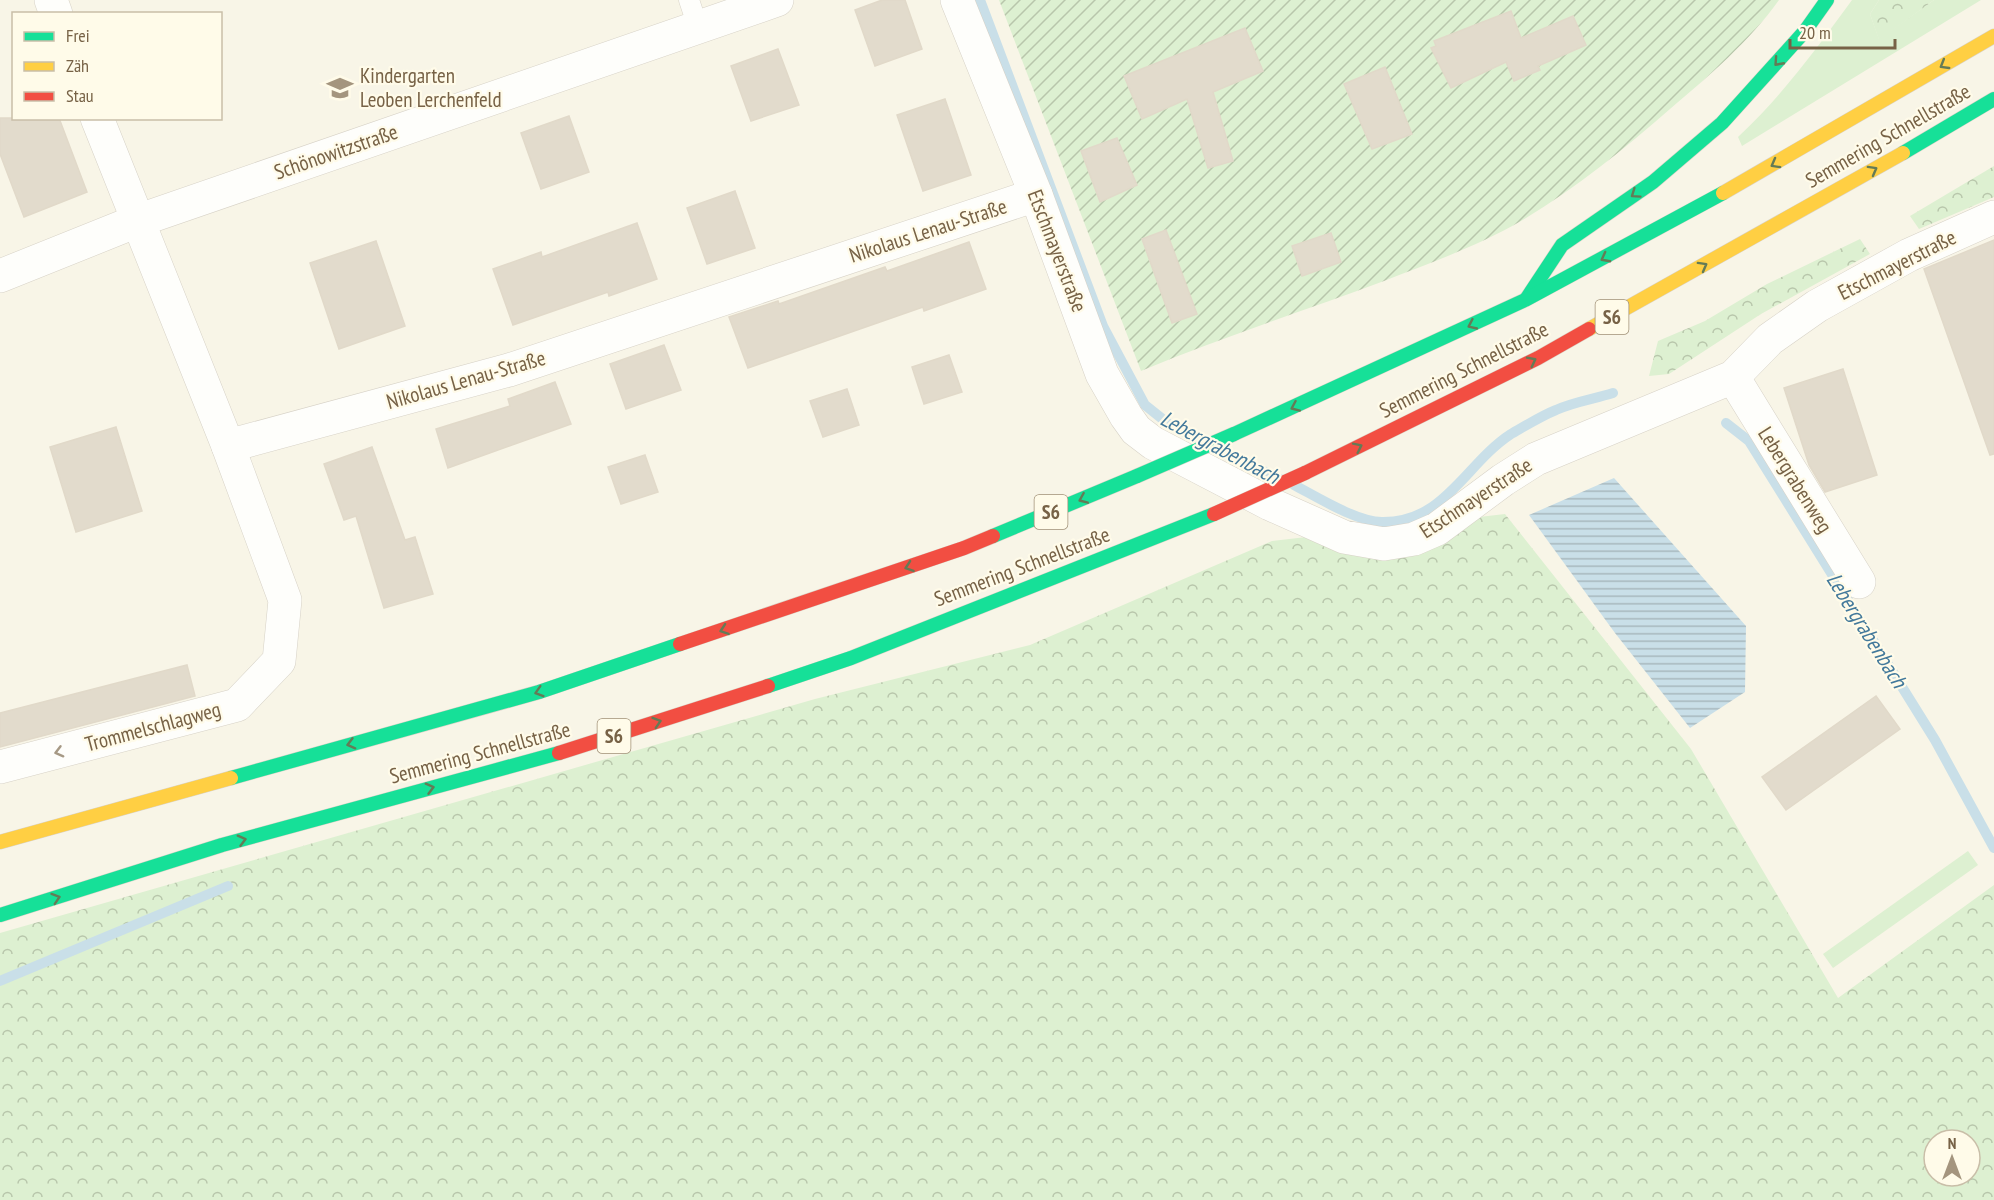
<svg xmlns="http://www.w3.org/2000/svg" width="1994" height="1200" viewBox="0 0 1994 1200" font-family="'PT Sans Narrow',sans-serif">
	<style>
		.grass { fill: #ddf0d1 }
		.forest { fill: url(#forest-crowns); fill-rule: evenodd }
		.garden { fill: url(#garden-furrows) }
		.water { fill: url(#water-rules) }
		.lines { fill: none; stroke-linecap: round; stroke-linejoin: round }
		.stream { stroke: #c9dfe8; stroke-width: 10 }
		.building { fill: #e2dbcc; stroke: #e1d9c9; stroke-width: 1.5 }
		.lane-casing { stroke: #d7d2c7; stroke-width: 21 }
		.street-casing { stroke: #d7d2c7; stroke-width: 34 }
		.fast-casing { stroke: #d9d2c7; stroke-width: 15 }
		.slow-casing { stroke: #d9d2c7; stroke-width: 15 }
		.jam-casing { stroke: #d9d2c7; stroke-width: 15 }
		.lane { stroke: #fefefb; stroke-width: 20 }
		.street { stroke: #fefefb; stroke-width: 33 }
		.fast { stroke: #16e098; stroke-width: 14 }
		.slow { stroke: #ffcf43; stroke-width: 14 }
		.jam { stroke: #f24e42; stroke-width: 14 }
		.fast-bridge-casing { stroke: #d9d2c7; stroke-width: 15; stroke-linecap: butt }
		.jam-bridge-casing { stroke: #d9d2c7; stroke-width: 15; stroke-linecap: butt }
		.fast-bridge { stroke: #16e098; stroke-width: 14 }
		.jam-bridge { stroke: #f24e42; stroke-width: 14 }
		.oneway { stroke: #647b56 }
		.oneway2 { stroke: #a69985 }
		.labels { text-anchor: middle; stroke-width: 4.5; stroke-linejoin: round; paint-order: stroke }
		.shield { fill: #fffbe9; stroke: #a09077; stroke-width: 1.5 }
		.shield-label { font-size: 20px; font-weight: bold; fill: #776246 }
		.poi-label { font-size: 21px; fill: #776246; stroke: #fffbe9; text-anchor: start }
		.street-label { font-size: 21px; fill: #776246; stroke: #fffbe9 }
		.water-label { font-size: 22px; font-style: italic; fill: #43799b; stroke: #fffbe9 }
	</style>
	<defs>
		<pattern id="forest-crowns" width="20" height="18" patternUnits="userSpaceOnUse" patternTransform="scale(1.5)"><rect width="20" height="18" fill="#ddf0d1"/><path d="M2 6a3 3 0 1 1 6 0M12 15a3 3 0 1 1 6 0" fill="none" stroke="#b8c6ab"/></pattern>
		<pattern id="garden-furrows" width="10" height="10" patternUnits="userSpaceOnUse" patternTransform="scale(1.5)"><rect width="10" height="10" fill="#ddf0d1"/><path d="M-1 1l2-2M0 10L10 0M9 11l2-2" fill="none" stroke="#b8c6ab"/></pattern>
		<pattern id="water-rules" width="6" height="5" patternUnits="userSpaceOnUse" patternTransform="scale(1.5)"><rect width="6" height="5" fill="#c9dfe8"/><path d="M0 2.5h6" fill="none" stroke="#a8b8be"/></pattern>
	</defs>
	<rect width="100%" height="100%" fill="#f8f5e7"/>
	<g class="grass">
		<path d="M1852 0H1879L1870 14 1879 39 1934 0H1981L1742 146 1738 137C1783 95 1816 49 1852 0Z"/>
		<polygon points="1968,851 1978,865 1833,968 1823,954"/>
	</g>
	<g class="forest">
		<polygon points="1879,0 1934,0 1879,40 1870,14"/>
		<polygon points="1994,166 1994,197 1919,229 1910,216"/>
		<polygon points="1860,239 1870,254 1761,314 1669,374 1649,376 1658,341 1705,321 1767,284"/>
		<path d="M1505 514 1691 749 1838 998 1994 885V1200H0V933L815 699 1030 645 1272 541ZM1934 1140H1970V1176H1934Z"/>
	</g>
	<path class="garden" d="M999 0H1779C1749 42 1709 76 1670 109 1623 150 1575 189 1521 221 1478 246 1430 263 1384 281 1303 311 1221 338 1141 371Z"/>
	<polygon class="water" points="1614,478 1746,626 1745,692 1690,728 1615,633 1529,515"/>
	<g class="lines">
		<g class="stream">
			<polyline points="980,0 1103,326 1145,405 1170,425 1201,440"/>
			<polyline points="1726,423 1749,441 1935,740 1994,848"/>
			<polyline points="1218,449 1280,479"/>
			<path d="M1294 485C1317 497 1357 522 1382 522 1445 523 1465 464 1511 434 1525 426 1541 416 1556 410 1573 402 1594 399 1613 393"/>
			<polyline points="0,981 228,886"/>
		</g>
	</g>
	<g class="building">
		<polygon points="882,0 905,0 922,49 875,66 855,10"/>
		<polygon points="1511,11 1521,38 1573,16 1586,45 1538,66 1540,70 1514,81 1506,62 1451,88 1431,48 1436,46 1434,41"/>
		<polygon points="1245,28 1263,71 1213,92 1233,161 1208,168 1187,99 1142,119 1124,76"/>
		<polygon points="778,49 799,105 751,121 731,66"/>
		<polygon points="1385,67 1412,134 1372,149 1344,84"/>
		<polygon points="945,99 971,175 923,191 897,115"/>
		<polygon points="569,116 589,172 541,189 521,133"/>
		<polygon points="0,118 59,118 87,192 24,217 0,154"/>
		<polygon points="1117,138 1137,185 1100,202 1081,151"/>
		<polygon points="735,191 755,248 707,264 687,208"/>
		<polygon points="637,223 657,279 609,296 608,292 513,325 493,269 541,252 542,257"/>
		<polygon points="1166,230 1197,314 1172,323 1142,239"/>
		<polygon points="1331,233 1341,262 1302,276 1292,246"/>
		<polygon points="1994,240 1994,454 1990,455 1924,269"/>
		<polygon points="376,241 405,326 339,349 310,263"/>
		<polygon points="969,242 986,289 924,311 923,307 748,368 729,317 778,301 779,304 885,267 887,271"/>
		<polygon points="664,345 681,390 626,409 610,364"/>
		<polygon points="949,355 962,392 924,404 912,367"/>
		<polygon points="1843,369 1877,475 1825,492 1809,465 1784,388"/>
		<polygon points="555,382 571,424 448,468 436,429 510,406 508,399"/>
		<polygon points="847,389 859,425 823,437 810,401"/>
		<polygon points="116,427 142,511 76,532 50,447"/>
		<polygon points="372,447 405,540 415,537 433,594 384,608 356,516 344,520 324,464"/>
		<polygon points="645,455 658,492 621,504 608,467"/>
		<polygon points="187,665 195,696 0,747 0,713"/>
		<polygon points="1876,696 1900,729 1786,810 1762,777"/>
	</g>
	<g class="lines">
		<g class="lane-casing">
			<polyline id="lane" points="689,0 698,27"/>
		</g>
		<g class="street-casing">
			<g id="street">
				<polyline points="51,0 56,14"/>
				<polyline points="957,0 1036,195 1102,374 1126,416 1136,430 1153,443 1270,504 1344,537 1384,544 1414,539 1437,529 1503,480 1536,459 1733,377 1770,339 1817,306 1909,255 1994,217"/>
				<polyline points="97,118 228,446 509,370 1036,195"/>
				<polyline points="0,276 137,221 777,0"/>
				<polyline points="1733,377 1859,582"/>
				<polyline points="0,767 237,705 279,661 285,600 228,446"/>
			</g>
		</g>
		<g class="fast-casing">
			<g id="fast">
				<polyline points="1903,153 1994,99"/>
				<polyline points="1527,298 1562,245 1653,182 1722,123 1805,31 1827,0"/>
				<polyline points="1234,434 1525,300 1723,193"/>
				<polyline points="993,536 1137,476"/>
				<polyline points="768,686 851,658 1214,514"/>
				<polyline points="231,778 539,692 680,644"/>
				<polyline points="0,915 222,845 559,753"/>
			</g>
		</g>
		<g class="slow-casing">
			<g id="slow">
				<polyline points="1723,193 1994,36"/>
				<polyline points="1589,329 1903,153"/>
				<polyline points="0,842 231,778"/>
			</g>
		</g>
		<g class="jam-casing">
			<g id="jam">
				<polyline points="1305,473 1538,358 1589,329"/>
				<polyline points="680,644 964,548 993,536"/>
				<polyline points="559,753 768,686"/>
			</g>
		</g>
		<use href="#lane" class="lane"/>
		<use href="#street" class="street"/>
		<use href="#fast" class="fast"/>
		<use href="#slow" class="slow"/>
		<use href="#jam" class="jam"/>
		<g class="fast-bridge-casing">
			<polyline id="fast-bridge" points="1137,476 1234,434"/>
		</g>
		<g class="jam-bridge-casing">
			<polyline id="jam-bridge" points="1214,514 1305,473"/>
		</g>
		<use href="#fast-bridge" class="fast-bridge"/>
		<use href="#jam-bridge" class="jam-bridge"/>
	</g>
	<defs><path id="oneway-chevron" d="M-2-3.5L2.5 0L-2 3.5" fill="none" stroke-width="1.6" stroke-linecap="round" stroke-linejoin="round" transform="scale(1.5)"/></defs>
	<g class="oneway">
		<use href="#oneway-chevron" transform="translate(1778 62) rotate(132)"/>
		<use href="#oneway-chevron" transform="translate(1944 65) rotate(149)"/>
		<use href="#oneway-chevron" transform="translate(1775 164) rotate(151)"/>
		<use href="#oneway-chevron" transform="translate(1873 170) rotate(-29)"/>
		<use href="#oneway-chevron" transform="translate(1635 194) rotate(145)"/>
		<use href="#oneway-chevron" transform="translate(1605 258) rotate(152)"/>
		<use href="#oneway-chevron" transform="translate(1703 266) rotate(-29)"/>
		<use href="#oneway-chevron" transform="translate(1472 325) rotate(155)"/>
		<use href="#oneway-chevron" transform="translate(1532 361) rotate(-27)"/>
		<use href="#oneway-chevron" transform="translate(1295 407) rotate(156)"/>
		<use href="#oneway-chevron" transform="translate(1358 447) rotate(-26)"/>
		<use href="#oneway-chevron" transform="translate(1083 499) rotate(157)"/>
		<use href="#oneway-chevron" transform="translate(909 567) rotate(161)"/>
		<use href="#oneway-chevron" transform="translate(724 630) rotate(161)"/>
		<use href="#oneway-chevron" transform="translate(539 692) rotate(163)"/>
		<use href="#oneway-chevron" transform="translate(657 722) rotate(-18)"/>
		<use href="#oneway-chevron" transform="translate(351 744) rotate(165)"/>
		<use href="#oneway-chevron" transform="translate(430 788) rotate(-15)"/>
		<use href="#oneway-chevron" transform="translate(242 840) rotate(-15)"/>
		<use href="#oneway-chevron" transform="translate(56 898) rotate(-18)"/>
	</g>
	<use class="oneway2" href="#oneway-chevron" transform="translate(59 752) rotate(165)"/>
	<defs>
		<g id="school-bare" transform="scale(2.07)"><path d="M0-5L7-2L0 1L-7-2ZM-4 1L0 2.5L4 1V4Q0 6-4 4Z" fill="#a4957e" stroke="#fffbe9" stroke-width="2.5" paint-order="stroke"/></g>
	</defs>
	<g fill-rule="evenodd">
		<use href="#school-bare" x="340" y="88"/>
	</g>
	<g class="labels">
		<g class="shield">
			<rect x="1595.5" y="300" width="33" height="34" rx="4.5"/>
			<rect x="1034.5" y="495" width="33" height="34" rx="4.5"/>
			<rect x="597.5" y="719" width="33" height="34" rx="4.5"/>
		</g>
		<g class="shield-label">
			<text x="1612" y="324">S6</text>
			<text x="1051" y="519">S6</text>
			<text x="614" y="743">S6</text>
		</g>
		<g class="poi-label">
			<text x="360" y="83">Kindergarten<tspan x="360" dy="24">Leoben Lerchenfeld</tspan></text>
		</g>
		<g class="street-label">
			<text transform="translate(1888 136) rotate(-30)" y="7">Semmering Schnellstraße</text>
			<text transform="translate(336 152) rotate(-19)" y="7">Schönowitzstraße</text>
			<text transform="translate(928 231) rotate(-18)" y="7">Nikolaus Lenau-Straße</text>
			<text transform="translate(1057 251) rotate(69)" y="7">Etschmayerstraße</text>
			<text transform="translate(1897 265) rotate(-27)" y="7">Etschmayerstraße</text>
			<text transform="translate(1464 370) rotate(-27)" y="7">Semmering Schnellstraße</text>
			<text transform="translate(466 380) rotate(-16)" y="7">Nikolaus Lenau-Straße</text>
			<text transform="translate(1795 480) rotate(58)" y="7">Lebergrabenweg</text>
			<text transform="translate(1476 498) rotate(-33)" y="7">Etschmayerstraße</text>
			<text transform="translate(1022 567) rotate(-21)" y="7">Semmering Schnellstraße</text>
			<text transform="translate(153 727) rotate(-15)" y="7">Trommelschlagweg</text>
			<text transform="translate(480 753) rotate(-15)" y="7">Semmering Schnellstraße</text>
		</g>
		<g class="water-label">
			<text transform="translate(1220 447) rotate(28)" y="8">Lebergrabenbach</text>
			<text transform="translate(1867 630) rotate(58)" y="8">Lebergrabenbach</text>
		</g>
	</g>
	<rect x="12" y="12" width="210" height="108" fill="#fffbe9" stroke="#c9bea8" stroke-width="1.5"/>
	<rect x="24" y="32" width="30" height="9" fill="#16e098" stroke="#c9bea8" stroke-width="1.5"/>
	<text x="66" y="42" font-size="18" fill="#776246">Frei</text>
	<rect x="24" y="62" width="30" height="9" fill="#ffcf43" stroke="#c9bea8" stroke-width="1.5"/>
	<text x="66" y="72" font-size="18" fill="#776246">Zäh</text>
	<rect x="24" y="92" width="30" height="9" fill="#f24e42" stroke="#c9bea8" stroke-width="1.5"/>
	<text x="66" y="102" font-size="18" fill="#776246">Stau</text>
	<g transform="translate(1952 1158)"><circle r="28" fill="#fffbe9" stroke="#c9bea8" stroke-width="1.5"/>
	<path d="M0-4.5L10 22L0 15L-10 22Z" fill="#a4957e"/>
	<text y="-9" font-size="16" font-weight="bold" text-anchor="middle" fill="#776246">N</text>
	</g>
	<path d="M1790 39v9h105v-9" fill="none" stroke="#776246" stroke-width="3"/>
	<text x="1799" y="39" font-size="18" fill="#776246" stroke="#fffbe9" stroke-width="4.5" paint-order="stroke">20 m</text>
</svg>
